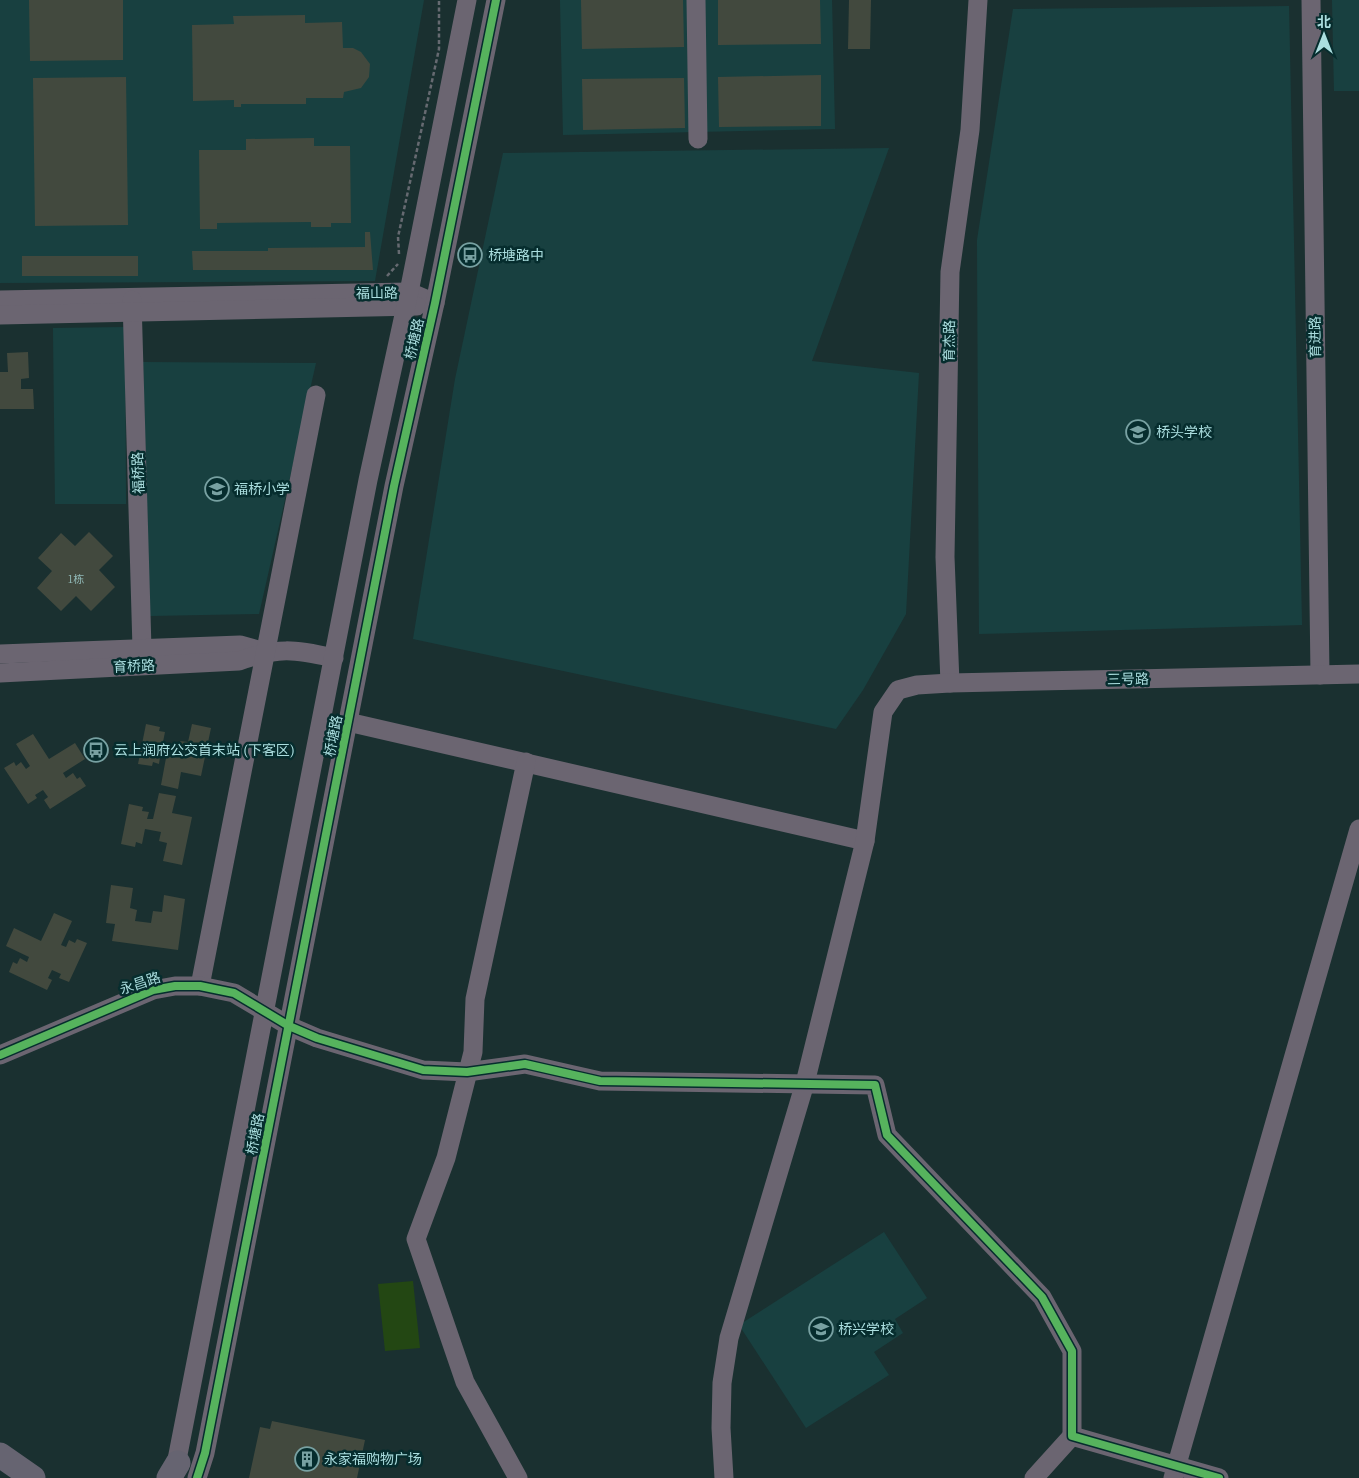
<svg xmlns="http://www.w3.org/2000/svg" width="1359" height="1478" viewBox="0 0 1359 1478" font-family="'Source Serif 4','Noto Sans SC',serif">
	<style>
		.built { fill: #184040 }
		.green { fill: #234713 }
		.building { fill: #42493e }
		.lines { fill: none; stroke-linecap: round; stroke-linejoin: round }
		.path { stroke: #666a71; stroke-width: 2.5; stroke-dasharray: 4 2.5; stroke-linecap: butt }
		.minor { stroke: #6b6571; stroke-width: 19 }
		.major { stroke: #666471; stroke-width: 25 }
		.cycleway-casing { stroke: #062d2e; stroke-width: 11 }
		.cycleway { stroke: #56b35d; stroke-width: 8 }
		.labels { text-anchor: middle; stroke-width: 5; stroke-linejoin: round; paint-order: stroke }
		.number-label { font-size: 11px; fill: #91b9b7 }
		.poi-label { font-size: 14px; fill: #abdedf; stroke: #062d2e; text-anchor: start }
		.street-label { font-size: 14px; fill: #abdedf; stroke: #062d2e }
	</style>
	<rect width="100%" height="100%" fill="#1a3030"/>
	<g class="built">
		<polygon points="0,0 424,0 375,281 0,283"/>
		<polygon points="560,0 832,0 835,129 563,135"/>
		<polygon points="1332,0 1359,0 1359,91 1334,91"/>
		<polygon points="1289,6 1302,625 979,634 977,240 1013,9"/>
		<polygon points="889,148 812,361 919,373 906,614 863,690 836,729 413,639 455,379 503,153"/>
		<polygon points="125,327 126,504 55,504 53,328"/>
		<polygon points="143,362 316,363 259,614 150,616"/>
		<polygon points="884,1232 927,1298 895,1319 903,1333 874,1352 889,1375 806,1428 739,1325"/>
	</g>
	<polygon class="green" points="413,1281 420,1348 385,1351 378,1284"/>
	<g class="building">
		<polygon points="29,0 123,0 123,60 30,61"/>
		<polygon points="581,0 683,0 684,47 582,49"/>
		<polygon points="718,0 820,0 821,44 718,45"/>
		<polygon points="849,0 871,0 870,49 848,49"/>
		<polygon points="305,15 305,23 342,22 343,48 353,48 361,52 370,64 369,77 361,88 344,92 343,98 306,98 306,104 241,104 241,107 234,107 234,100 193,101 192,25 234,24 233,16"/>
		<polygon points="821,75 821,126 719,127 718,77"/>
		<polygon points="126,77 128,225 35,226 33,78"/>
		<polygon points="684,78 685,128 583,130 582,79"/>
		<polygon points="314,138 314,146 350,146 351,223 331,223 331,227 311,227 311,222 217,223 217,229 200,229 199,150 246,150 246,139"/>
		<polygon points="365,232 370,232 373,270 193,270 192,251 268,251 268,248 365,247"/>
		<rect x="22" y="256" width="116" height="20"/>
		<polygon points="28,352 29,378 21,379 21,389 33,389 34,409 0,409 0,372 8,372 7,353"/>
		<polygon points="89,532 113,556 99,570 115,587 91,611 76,596 61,611 37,588 52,571 38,558 61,533 75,546"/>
		<polygon points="146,724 160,727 159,731 165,732 162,747 178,750 180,741 188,742 192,724 211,728 201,776 181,772 178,789 161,785 166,758 160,757 159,764 153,762 152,766 138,764"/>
		<polygon points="33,734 49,759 75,743 85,759 63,773 66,778 73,773 77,779 80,777 86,786 50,809 44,800 48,797 43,790 35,795 37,798 28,804 4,768 14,762 16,766 21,762 26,769 30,766 16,744"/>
		<polygon points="159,793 176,796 172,813 192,817 182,865 163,861 167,843 159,841 161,832 145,829 142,844 136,842 135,847 121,844 129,804 143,807 142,811 149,812 147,819 153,819"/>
		<polygon points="111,885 133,888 130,908 137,910 135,921 151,923 153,911 162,912 164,895 185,899 178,950 112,941 115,924 106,923"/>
		<polygon points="54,913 72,921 61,945 66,947 69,940 75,943 77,939 87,943 69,982 59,978 61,974 52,970 48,978 52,980 47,990 9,972 13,962 17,964 20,958 27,962 29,957 6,946 14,928 41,941"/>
		<polygon points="272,1421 365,1440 357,1478 249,1478 260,1427 270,1429"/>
	</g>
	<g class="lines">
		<g class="path">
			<polyline points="399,254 398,237 439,49 439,0"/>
			<polyline points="387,276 398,264"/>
		</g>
		<g class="minor">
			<polyline points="696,0 698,139"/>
			<polyline points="1311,0 1320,675"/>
			<polyline points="0,300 409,292 435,303"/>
			<polyline points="132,300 142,649"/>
			<polyline points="0,315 417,306"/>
			<polyline points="0,654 240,645 265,652"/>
			<path d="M0 673 239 661C279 647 293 649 334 658"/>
			<polyline points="950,683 945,557 950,272 970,130 978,0"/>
			<polyline points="348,722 865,841"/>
			<polyline points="200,986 316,395"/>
			<polyline points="0,1055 153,990 175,986 200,986 234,993 289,1026 317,1038 423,1070 467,1072 525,1064 600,1081 875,1085 887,1135 1042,1297 1072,1351 1072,1436 1219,1478"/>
			<polyline points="174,1475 368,480 409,292 467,0"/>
			<polyline points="197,1478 205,1453 394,486 435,303 496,0"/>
			<polyline points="518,1478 465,1382 416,1239 446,1158 473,1052 475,999 526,762"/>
			<polyline points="724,1478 721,1428 722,1383 729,1338 805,1083 865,841 883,712 898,690 917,685 950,683 1359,674"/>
			<polyline points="1034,1478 1072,1436"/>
			<polyline points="1173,1478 1359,829"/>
		</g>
		<g class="major">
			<polyline points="0,1455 33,1478"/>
			<polyline points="169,1478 178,1463"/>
		</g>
		<g class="cycleway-casing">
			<g id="cycleway">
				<polyline points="0,1055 153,990 175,986 200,986 234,993 289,1026 317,1038 423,1070 467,1072 525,1064 600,1081 875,1085 887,1135 1042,1297 1072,1351 1072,1436 1219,1478"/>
				<polyline points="197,1478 205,1453 394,486 435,303 496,0"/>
			</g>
		</g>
		<use href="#cycleway" class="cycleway"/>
	</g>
	<defs>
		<g id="bus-ring" transform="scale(1.25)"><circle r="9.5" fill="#062d2e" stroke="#78a1a2" stroke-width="1.5"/><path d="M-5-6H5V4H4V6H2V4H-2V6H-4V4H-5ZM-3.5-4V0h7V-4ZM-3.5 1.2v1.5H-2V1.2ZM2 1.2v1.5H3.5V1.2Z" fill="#78a1a2"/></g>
		<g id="school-ring" transform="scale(1.25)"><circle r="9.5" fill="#062d2e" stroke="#78a1a2" stroke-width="1.5"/><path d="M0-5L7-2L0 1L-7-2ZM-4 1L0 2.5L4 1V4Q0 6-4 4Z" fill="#78a1a2"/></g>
		<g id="building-ring" transform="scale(1.25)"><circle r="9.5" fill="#062d2e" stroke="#78a1a2" stroke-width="1.5"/><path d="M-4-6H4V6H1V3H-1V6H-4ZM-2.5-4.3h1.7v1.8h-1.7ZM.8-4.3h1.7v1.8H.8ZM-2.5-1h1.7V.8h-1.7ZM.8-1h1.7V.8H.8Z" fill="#78a1a2"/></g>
	</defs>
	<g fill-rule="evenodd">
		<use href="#bus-ring" x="470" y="255"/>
		<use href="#school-ring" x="1138" y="432"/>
		<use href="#school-ring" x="217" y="489"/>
		<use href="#bus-ring" x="96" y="750"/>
		<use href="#school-ring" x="821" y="1329"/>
		<use href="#building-ring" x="307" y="1459"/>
	</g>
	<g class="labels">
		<g class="number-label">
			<text x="76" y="583">1栋</text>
		</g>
		<g class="poi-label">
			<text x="488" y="260">桥塘路中</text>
			<text x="1156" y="437">桥头学校</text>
			<text x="234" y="494">福桥小学</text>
			<text x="114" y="755">云上润府公交首末站 (下客区)</text>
			<text x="838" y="1334">桥兴学校</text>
			<text x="324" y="1464">永家福购物广场</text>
		</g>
		<g class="street-label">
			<text transform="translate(377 293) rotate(-1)" y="5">福山路</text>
			<text transform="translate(1315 337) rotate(-91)" y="5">育进路</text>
			<text transform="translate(414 339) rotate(-77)" y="5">桥塘路</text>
			<text transform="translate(949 341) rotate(-89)" y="5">育杰路</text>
			<text transform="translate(138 473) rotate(-92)" y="5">福桥路</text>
			<text transform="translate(134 666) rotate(-3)" y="5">育桥路</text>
			<text transform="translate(1128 679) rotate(-1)" y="5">三号路</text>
			<text transform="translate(333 736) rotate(-79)" y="5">桥塘路</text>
			<text transform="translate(140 983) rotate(-18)" y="5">永昌路</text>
			<text transform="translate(255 1134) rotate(-79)" y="5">桥塘路</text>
		</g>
	</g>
	<g transform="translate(1324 35)" stroke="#062d2e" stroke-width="4" paint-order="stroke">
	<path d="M0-4L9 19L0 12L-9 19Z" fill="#abdedf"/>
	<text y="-8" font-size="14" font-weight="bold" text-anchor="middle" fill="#abdedf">北</text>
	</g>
</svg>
